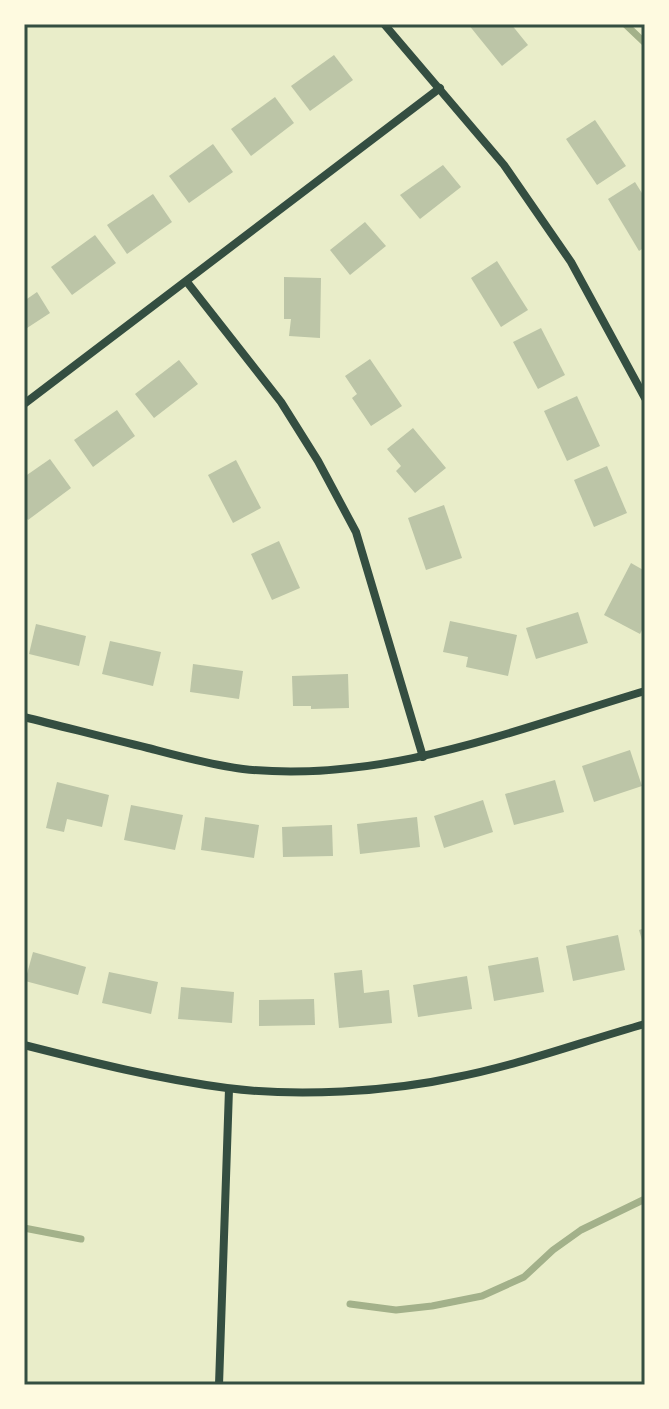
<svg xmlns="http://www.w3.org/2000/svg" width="669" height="1409" viewBox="0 0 669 1409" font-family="Manrope,sans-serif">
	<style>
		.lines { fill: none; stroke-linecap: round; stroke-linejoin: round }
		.stream { stroke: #a3b18a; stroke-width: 7 }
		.building { fill: #bcc5a7 }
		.minor { stroke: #344e41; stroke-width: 8 }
		.neatline { fill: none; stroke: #344e41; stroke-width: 3 }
	</style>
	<rect width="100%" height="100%" fill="#e9edc9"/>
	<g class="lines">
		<g class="stream">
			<polyline points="625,24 645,43"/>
			<polyline points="24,1228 81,1239"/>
			<polyline points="350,1304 396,1310 432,1306 482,1296 524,1277 553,1250 581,1230 645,1199"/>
		</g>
	</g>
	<g class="building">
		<polygon points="468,24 511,24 528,45 502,66"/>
		<polygon points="334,55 353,80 310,111 291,86"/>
		<polygon points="275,97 294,123 251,156 231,129"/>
		<polygon points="595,120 626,166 597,185 566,139"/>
		<polygon points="213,144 233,172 189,203 169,176"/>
		<polygon points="443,165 461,187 420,219 400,195"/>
		<polygon points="635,182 645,198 645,247 639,251 608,199"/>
		<polygon points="153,194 172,222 127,254 107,225"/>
		<polygon points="365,222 386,246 350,275 330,250"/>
		<polygon points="95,235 116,263 72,295 51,267"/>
		<polygon points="497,261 528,310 501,327 471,278"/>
		<polygon points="284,277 321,278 320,338 289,336 291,319 284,319"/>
		<polygon points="37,292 50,313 24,330 24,301"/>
		<polygon points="541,328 565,375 538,389 513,342"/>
		<polygon points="370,359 402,406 371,426 352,398 357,394 345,376"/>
		<polygon points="179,360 198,384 154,418 135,394"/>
		<polygon points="577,396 600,446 567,461 544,411"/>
		<polygon points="117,410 135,436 93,467 74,440"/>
		<polygon points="413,428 446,468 415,493 396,471 401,466 387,449"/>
		<polygon points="50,459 71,488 28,520 24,514 24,477"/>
		<polygon points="236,460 261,508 233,523 208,475"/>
		<polygon points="607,466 627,513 594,527 574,480"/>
		<polygon points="444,505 462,558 426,570 408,518"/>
		<polygon points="279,541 300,588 272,600 251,554"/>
		<polygon points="631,563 645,571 645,624 640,634 604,615"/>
		<polygon points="578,612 588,643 536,659 526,628"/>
		<polygon points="450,621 517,635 508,676 466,667 468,657 443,652"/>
		<polygon points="36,624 86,636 79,666 29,654"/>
		<polygon points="110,641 161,652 153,686 102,674"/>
		<polygon points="193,664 243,671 239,699 190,692"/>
		<polygon points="348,674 349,708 311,709 311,706 293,706 292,676"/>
		<polygon points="630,750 642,786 594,802 582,766"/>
		<polygon points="555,780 564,812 514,825 505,794"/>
		<polygon points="57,782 109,795 102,827 67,819 64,832 46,828"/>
		<polygon points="483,800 493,832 444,848 434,816"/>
		<polygon points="131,805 183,815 175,850 124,840"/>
		<polygon points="205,817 259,825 254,858 201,850"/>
		<polygon points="417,817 420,847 360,854 357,824"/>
		<polygon points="332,825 333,856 283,857 282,827"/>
		<polygon points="645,928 645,947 644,947 639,930"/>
		<polygon points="618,935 625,970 573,981 566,946"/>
		<polygon points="33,952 86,967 78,995 25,981"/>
		<polygon points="538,957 544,992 494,1001 488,966"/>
		<polygon points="362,970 364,993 389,990 392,1023 339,1028 334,973"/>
		<polygon points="109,972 158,982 151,1014 102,1003"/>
		<polygon points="467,976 472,1009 418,1017 413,985"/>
		<polygon points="181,987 234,992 232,1023 178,1019"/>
		<polygon points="314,999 315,1025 259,1026 259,1000"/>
	</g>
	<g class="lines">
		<g class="minor">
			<polyline points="384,24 504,165 571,262 645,398"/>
			<polyline points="187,282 281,402 318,461 356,532 423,757"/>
			<polyline points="24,404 440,88"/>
			<path d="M24 717C65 727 106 738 148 748 179 756 211 765 243 769 382 784 514 730 645 691"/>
			<path d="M24 1045C91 1062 158 1079 227 1088 296 1097 389 1092 457 1077 519 1065 584 1041 645 1024"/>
			<polyline points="219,1385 229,1089"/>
		</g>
	</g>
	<rect width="669" height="1409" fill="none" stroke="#fefae0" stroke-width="52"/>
	<rect x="26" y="26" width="617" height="1357" class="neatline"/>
</svg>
